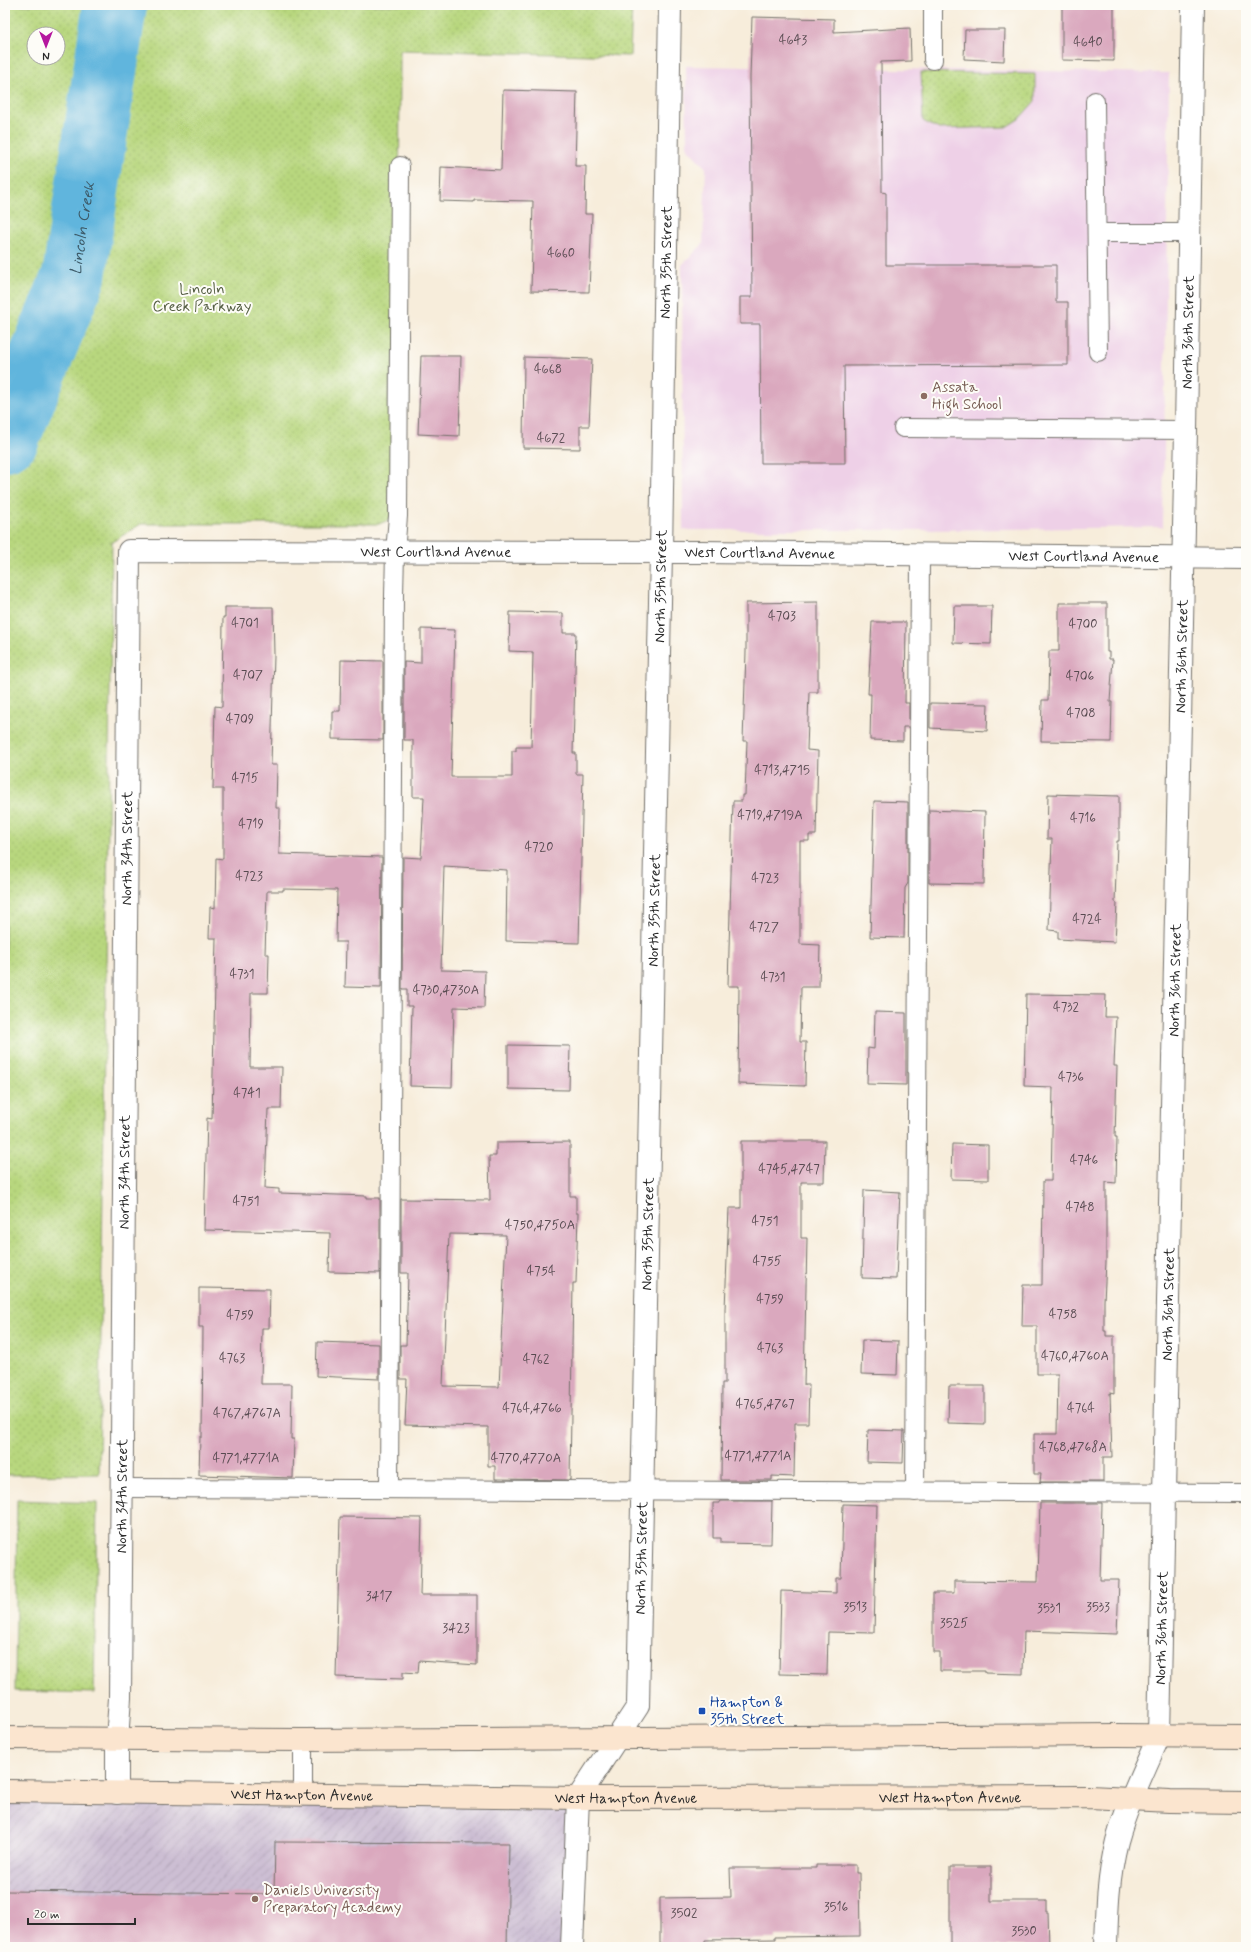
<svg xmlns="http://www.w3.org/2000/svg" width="1251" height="1952" viewBox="0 0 1251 1952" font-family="Mynerve,sans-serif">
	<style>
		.built { fill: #eed0e7 }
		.industrial { fill: url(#industrial-furrows) }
		.park { fill: url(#park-dots); stroke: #728154; fill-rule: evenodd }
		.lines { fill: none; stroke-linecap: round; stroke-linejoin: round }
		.river { stroke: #61b5dd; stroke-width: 64 }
		.building { fill: #daa8be; fill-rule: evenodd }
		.service-casing { stroke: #726f69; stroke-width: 20 }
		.minor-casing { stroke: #726f69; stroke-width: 24 }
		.secondary-casing { stroke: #726f69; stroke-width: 24 }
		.service { stroke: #fff; stroke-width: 18 }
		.minor { stroke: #fff; stroke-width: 22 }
		.secondary { stroke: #fbe5cf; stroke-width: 22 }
		.education-dot { fill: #8d6e63; stroke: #fdfcf7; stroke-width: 1.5 }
		.transit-dot { fill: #1a4fb4; stroke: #fdfcf7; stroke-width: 1.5 }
		.labels { text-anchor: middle; stroke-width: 4; stroke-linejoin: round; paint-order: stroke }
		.number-label { font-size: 13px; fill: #574a50 }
		.street-label { font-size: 15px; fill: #2b2b2b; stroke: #fdfcf7 }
		.park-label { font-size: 15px; fill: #555f44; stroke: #fdfcf7 }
		.education-label { font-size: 15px; fill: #785e54; stroke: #fdfcf7; text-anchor: start }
		.transit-label { font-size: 15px; fill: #164399; stroke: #fdfcf7; text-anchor: start }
		.water-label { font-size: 16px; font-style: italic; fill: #3e5b69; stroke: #fdfcf7 }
	</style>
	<defs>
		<pattern id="industrial-furrows" width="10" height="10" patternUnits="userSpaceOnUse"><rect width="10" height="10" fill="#ccbed3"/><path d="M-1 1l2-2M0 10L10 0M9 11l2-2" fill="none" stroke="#afa3b5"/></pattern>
		<pattern id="park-dots" width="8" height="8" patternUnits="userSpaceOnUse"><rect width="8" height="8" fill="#b8d77e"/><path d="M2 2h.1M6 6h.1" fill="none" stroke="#9eb96d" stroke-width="1.8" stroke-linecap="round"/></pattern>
	</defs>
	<rect width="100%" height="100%" fill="#fdfcf7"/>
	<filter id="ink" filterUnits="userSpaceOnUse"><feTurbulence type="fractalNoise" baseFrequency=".025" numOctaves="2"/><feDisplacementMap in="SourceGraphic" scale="8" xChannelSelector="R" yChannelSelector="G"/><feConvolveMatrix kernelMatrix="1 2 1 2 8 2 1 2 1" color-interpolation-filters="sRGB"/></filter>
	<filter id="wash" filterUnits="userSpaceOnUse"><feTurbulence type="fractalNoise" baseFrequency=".012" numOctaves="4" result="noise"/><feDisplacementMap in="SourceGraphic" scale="16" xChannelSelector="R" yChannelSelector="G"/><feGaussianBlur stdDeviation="0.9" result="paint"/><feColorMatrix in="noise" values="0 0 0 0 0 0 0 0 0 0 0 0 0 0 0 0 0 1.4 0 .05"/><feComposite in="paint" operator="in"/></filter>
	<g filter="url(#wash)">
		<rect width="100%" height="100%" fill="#f7eddb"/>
		<polygon class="built" points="686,66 1169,73 1163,527 920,530 683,530 682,265 703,244 706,168 687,148"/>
		<polygon class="industrial" points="5,1791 578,1798 572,1947 5,1947"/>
		<g class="park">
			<path d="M5 5H632L630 56 400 50 398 516 379 524H141L112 542 99 1474 5 1475ZM34 34H58V58H34Z"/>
			<polygon points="921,72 1035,74 1035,101 1019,119 1006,127 939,129 923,121"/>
			<polygon points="17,1500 97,1503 94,1693 15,1691"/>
		</g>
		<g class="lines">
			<path class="river" id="s1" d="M5 439 8 437 74 276 115 5"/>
		</g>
		<g id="blocks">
			<g class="building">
				<polygon points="1062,5 1114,5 1114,61 1062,60"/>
				<polygon points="752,17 834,19 834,32 910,28 911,61 881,62 882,192 886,193 886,265 1056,265 1056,302 1068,302 1068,365 844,366 845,463 761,463 760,324 740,324 740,297 752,297 750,77"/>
				<polygon points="965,30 1005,30 1004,61 964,59"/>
				<polygon points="503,90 577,92 575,166 586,166 585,214 592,214 589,292 531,291 533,201 474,200 474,202 440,201 441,167 501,170"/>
				<polygon points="421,356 461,356 459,436 418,434"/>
				<polygon points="524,357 592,359 589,426 580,426 580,449 523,448"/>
				<polygon points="818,602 818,692 809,692 807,750 818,751 816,835 809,835 809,841 800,841 800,944 820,945 819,987 801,987 800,1042 806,1042 805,1086 738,1084 739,986 728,986 733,801 742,801 742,795 745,795 747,741 743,741 746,652 746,603"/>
				<polygon points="1059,603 1107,603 1107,652 1109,652 1109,659 1113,659 1110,702 1112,702 1111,742 1041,741 1042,700 1048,700 1049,651 1059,651"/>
				<polygon points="954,606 992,606 991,644 953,643"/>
				<polygon points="225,607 273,607 274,655 271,765 277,765 276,808 280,808 279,854 382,857 381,988 345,987 346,942 336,942 337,890 283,889 283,891 267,891 265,954 269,954 268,993 251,993 250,1067 282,1067 281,1109 268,1109 265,1188 279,1189 279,1193 367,1196 367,1198 380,1198 380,1273 329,1272 330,1233 204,1230 207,1118 212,1119 216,938 209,938 210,907 215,908 216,858 223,859 223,789 213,789 215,706 222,707 223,617 225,617"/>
				<polygon points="510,612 563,613 563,633 576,633 573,753 576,753 576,774 583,774 579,943 506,941 507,870 444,866 441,970 485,971 484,1008 454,1007 452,1087 410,1086 412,1006 407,1006 407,989 402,989 403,857 421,858 424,797 413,797 413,740 404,740 404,662 421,663 421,629 455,630 451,777 512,777 512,751 516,751 516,747 531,747 533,652 509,651"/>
				<polygon points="872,622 906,622 905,703 909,703 909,727 903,727 903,741 870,740 871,694 868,694"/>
				<polygon points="341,660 383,661 383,740 332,739 332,711 340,711"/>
				<polygon points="930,703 988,704 987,731 930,728"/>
				<polygon points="1048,794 1119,796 1119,841 1117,841 1115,902 1117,903 1115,942 1058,939 1058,931 1049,930 1052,839 1047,839"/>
				<polygon points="874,801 908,802 908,883 905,888 904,938 870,937"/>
				<polygon points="929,810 985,812 984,884 929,883"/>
				<polygon points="1026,994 1106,995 1105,1017 1116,1017 1114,1066 1117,1066 1115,1137 1117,1137 1116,1183 1106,1182 1106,1262 1104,1301 1104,1331 1106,1331 1106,1336 1114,1336 1114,1394 1110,1393 1112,1457 1103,1457 1103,1482 1040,1482 1041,1474 1034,1474 1034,1434 1057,1434 1058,1374 1037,1374 1037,1326 1022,1326 1023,1285 1042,1285 1043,1181 1051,1181 1053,1087 1024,1086"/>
				<polygon points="875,1012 906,1013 906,1085 867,1084 868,1048 874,1049"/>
				<polygon points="508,1045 570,1046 569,1090 508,1089"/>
				<polygon points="741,1141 825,1141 824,1182 801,1182 801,1238 807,1238 804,1385 809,1385 808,1423 795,1423 794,1477 772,1476 772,1480 721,1480 722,1383 725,1383 725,1309 729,1208 741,1208"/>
				<path d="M570 1142V1196H576V1213H578L576 1283H573L570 1480 495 1479V1466H488V1427L405 1425 407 1379H400V1345H406L408 1273H401V1199L490 1200 489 1156H496V1143ZM449 1234 506 1235 499 1387 443 1386Z"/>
				<polygon points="952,1144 988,1145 988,1180 951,1179"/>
				<polygon points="864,1190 900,1192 896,1279 862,1278"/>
				<polygon points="199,1288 270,1289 269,1328 262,1328 261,1384 292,1384 291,1439 294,1439 293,1478 199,1475 200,1437 202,1437 203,1327 199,1327"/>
				<polygon points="862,1340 898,1341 897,1375 861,1374"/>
				<polygon points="317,1342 379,1344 379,1379 316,1376"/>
				<polygon points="949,1386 985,1386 985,1424 948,1423"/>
				<polygon points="868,1430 904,1431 903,1463 867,1462"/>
				<polygon points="720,1501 772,1501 771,1544 721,1543 721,1538 713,1538 713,1503 720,1503"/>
				<polygon points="1040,1503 1102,1503 1100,1580 1119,1580 1117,1634 1024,1631 1023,1674 985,1673 985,1671 940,1671 940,1652 933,1652 933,1593 954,1593 954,1581 1038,1582"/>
				<polygon points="843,1504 877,1505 874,1633 828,1632 827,1675 779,1674 781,1591 836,1593 836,1578 841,1578"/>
				<polygon points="340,1517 422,1518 420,1595 477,1595 477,1665 419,1661 418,1673 403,1672 403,1679 336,1677"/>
				<polygon points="275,1842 509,1843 507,1947 5,1947 5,1891 274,1894"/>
				<polygon points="816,1865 856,1865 856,1873 859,1873 860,1936 775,1937 775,1939 705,1940 705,1947 660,1947 660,1898 731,1897 730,1868 816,1868"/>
				<polygon points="950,1867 991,1867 991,1901 1046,1901 1046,1912 1048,1912 1049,1947 950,1945"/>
			</g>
		</g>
	</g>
	<g filter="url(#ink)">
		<use href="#blocks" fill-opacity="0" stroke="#726f69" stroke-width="1"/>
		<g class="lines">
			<g class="service-casing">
				<g id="service">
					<polyline points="933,60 933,5"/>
					<polyline points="1095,101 1098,352"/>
					<polyline points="1097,233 1189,233"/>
					<polyline points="903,428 1186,430"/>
					<polyline points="121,1488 1246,1493"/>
					<polyline points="389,1489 394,595 395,553 398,516 400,166"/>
					<polyline points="915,1492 920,555"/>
					<polyline points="303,1740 303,1794"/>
				</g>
			</g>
			<g class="minor-casing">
				<g id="minor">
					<path id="s2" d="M117 1793V1740L120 1698 129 551 701 552 1246 558"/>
					<path id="s3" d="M572 1947 578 1798 638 1706 661 552 670 5"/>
					<path id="s4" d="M1106 1947C1107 1911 1108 1876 1117 1841 1127 1805 1144 1770 1159 1736L1186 430 1193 5"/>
				</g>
			</g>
			<g class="secondary-casing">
				<g id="secondary">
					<polyline points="5,1738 303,1740 1116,1735 1246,1736"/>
					<path id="s5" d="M5 1791 578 1798 1090 1797 1169 1801 1246 1802"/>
				</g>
			</g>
			<use href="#service" class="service"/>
			<use href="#minor" class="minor"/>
			<use href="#secondary" class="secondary"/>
		</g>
	</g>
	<g class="education-dot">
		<circle cx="924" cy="396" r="4"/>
		<circle cx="255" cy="1899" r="4"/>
	</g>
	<rect class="transit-dot" x="698" y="1707" width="8" height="8" rx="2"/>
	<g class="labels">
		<g class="number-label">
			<text x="793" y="44">4643</text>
			<text x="1088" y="46">4640</text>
			<text x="561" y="257">4660</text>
			<text x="548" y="373">4668</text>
			<text x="551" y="442">4672</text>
			<text x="782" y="620">4703</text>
			<text x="245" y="627">4701</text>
			<text x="1083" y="628">4700</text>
			<text x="248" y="679">4707</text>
			<text x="1080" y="680">4706</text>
			<text x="1081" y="717">4708</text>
			<text x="240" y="723">4709</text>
			<text x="782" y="774">4713,4715</text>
			<text x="245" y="782">4715</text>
			<text x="770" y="819">4719,4719A</text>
			<text x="1083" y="822">4716</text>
			<text x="251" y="828">4719</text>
			<text x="539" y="851">4720</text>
			<text x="249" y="880">4723</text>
			<text x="765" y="882">4723</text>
			<text x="1087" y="923">4724</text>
			<text x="764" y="931">4727</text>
			<text x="242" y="978">4731</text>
			<text x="773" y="981">4731</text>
			<text x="446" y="994">4730,4730A</text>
			<text x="1066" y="1011">4732</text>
			<text x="1071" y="1081">4736</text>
			<text x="247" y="1097">4741</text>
			<text x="1084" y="1164">4746</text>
			<text x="789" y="1173">4745,4747</text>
			<text x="246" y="1205">4751</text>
			<text x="1080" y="1211">4748</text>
			<text x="765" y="1225">4751</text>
			<text x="540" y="1229">4750,4750A</text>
			<text x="767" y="1265">4755</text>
			<text x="541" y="1275">4754</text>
			<text x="770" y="1303">4759</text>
			<text x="1063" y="1318">4758</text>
			<text x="240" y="1319">4759</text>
			<text x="770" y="1352">4763</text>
			<text x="1075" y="1360">4760,4760A</text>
			<text x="232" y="1362">4763</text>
			<text x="536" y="1363">4762</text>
			<text x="765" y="1408">4765,4767</text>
			<text x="532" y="1412">4764,4766</text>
			<text x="1081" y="1412">4764</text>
			<text x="247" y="1417">4767,4767A</text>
			<text x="1073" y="1451">4768,4768A</text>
			<text x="758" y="1460">4771,4771A</text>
			<text x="246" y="1462">4771,4771A</text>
			<text x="526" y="1462">4770,4770A</text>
			<text x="379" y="1600">3417</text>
			<text x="855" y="1611">3513</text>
			<text x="1098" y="1611">3533</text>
			<text x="1049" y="1612">3531</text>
			<text x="954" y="1627">3525</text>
			<text x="456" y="1632">3423</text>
			<text x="836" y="1911">3516</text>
			<text x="684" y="1917">3502</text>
			<text x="1024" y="1935">3530</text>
		</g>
		<g class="street-label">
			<text dy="5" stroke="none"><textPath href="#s3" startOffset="1703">North 35th Street</textPath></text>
			<text dy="5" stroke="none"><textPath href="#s4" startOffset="1624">North 36th Street</textPath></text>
			<text dy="5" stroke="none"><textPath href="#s2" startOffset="1549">West Courtland Avenue</textPath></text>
			<text dy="5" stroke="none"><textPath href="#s2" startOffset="1873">West Courtland Avenue</textPath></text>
			<text dy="5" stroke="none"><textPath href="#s2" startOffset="2197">West Courtland Avenue</textPath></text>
			<text dy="5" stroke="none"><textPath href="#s3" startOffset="1379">North 35th Street</textPath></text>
			<text dy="5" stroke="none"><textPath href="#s4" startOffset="1300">North 36th Street</textPath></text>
			<text dy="5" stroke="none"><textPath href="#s2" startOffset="945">North 34th Street</textPath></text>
			<text dy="5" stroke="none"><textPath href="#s3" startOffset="1055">North 35th Street</textPath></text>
			<text dy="5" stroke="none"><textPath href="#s4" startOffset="976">North 36th Street</textPath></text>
			<text dy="5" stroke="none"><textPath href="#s2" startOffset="621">North 34th Street</textPath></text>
			<text dy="5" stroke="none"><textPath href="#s3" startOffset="731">North 35th Street</textPath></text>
			<text dy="5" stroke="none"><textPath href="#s4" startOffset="652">North 36th Street</textPath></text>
			<text dy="5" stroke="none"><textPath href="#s2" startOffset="297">North 34th Street</textPath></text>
			<text dy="5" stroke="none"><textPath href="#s3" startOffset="407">North 35th Street</textPath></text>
			<text dy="5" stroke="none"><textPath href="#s4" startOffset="328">North 36th Street</textPath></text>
			<text dy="5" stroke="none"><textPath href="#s5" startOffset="297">West Hampton Avenue</textPath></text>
			<text dy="5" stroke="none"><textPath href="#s5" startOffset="945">West Hampton Avenue</textPath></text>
			<text dy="5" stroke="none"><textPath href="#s5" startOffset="621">West Hampton Avenue</textPath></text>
		</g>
		<g class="park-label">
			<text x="202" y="294">Lincoln<tspan x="202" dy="17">Creek Parkway</tspan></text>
		</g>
		<g class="education-label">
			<text x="932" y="392">Assata<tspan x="932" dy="17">High School</tspan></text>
			<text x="263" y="1895">Daniels University<tspan x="263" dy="17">Preparatory Academy</tspan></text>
		</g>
		<g class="transit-label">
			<text x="710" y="1707">Hampton &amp;<tspan x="710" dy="17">35th Street</tspan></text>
		</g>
		<g class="water-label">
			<text dy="6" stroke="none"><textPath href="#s1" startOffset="226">Lincoln Creek</textPath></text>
		</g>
	</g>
	<rect width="1251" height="1952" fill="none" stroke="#fdfcf7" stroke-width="20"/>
	<g transform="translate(46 46) rotate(180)"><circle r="19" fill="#fdfcf7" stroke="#a9a8a5"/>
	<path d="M0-3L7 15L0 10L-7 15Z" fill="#b5179e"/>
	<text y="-6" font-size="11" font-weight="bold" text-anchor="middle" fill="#2b2b2b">N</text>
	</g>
	<path d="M28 1918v6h107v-6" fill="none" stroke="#2b2b2b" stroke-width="2"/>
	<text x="34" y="1918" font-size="12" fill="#2b2b2b" stroke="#fdfcf7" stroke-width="3" paint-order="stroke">20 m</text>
</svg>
